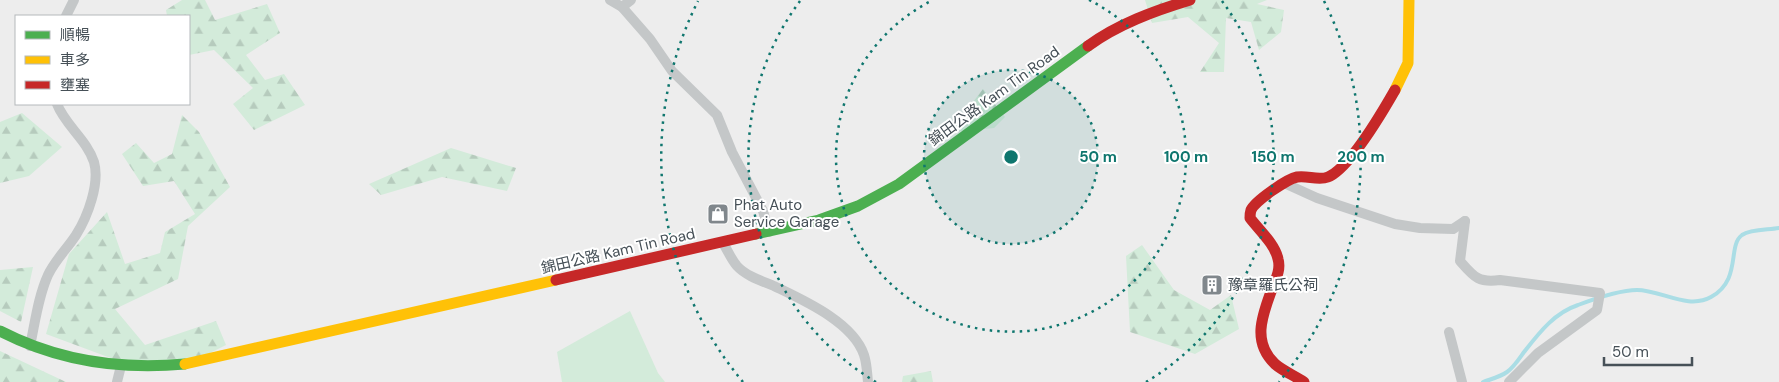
<svg xmlns="http://www.w3.org/2000/svg" width="1779" height="382" viewBox="0 0 1779 382" font-family="'DM Sans','Noto Sans TC',sans-serif">
	<style>
		.grass { fill: #d3ebda }
		.forest { fill: url(#forest-firs) }
		.lines { fill: none; stroke-linecap: round; stroke-linejoin: round }
		.stream { stroke: #aadde5; stroke-width: 4 }
		.street { stroke: #c4c7c8; stroke-width: 10 }
		.fast { stroke: #4caf50; stroke-width: 11 }
		.slow { stroke: #ffc107; stroke-width: 11 }
		.jam { stroke: #c62828; stroke-width: 11 }
		.ring { fill: none; stroke: #0f766e; stroke-width: 2.5; stroke-dasharray: 2.5 5 }
		.labels { text-anchor: middle; stroke-width: 4; stroke-linejoin: round; paint-order: stroke }
		.street-label { font-size: 15px; fill: #465057; stroke: #fff }
		.poi-label { font-size: 15px; fill: #465057; stroke: #fff; text-anchor: start }
		.centre { fill: #0f766e; stroke: #fff; stroke-width: 2.5 }
		.ring-label { font-size: 15px; text-anchor: middle; font-weight: bold; fill: #0f766e; stroke: #fff; stroke-width: 4; stroke-linejoin: round; paint-order: stroke }
	</style>
	<defs>
		<pattern id="forest-firs" width="22" height="20" patternUnits="userSpaceOnUse" patternTransform="scale(1.25)"><rect width="22" height="20" fill="#d3ebda"/><path d="M5 1l3.5 6h-7zM16 11l3.5 6h-7z" fill="#b6cbbd"/></pattern>
	</defs>
	<rect width="100%" height="100%" fill="#ededed"/>
	<polygon class="grass" points="630,311 658,373 665,382 562,382 557,352"/>
	<g class="forest">
		<polygon points="182,0 205,0 215,20 267,4 280,33 246,55 265,80 284,74 305,105 254,130 233,104 253,88 214,50 189,55 189,16 167,16 166,10"/>
		<polygon points="1145,0 1267,0 1257,4 1284,10 1281,32 1259,50 1251,22 1226,18 1224,72 1200,72 1219,43 1188,17 1152,23"/>
		<polygon points="983,89 1005,117 994,128 944,133 945,120 960,119"/>
		<polygon points="22,113 62,147 29,176 0,183 0,122"/>
		<polygon points="182,115 199,132 230,187 188,226 178,279 115,309 145,345 216,321 226,345 182,367 116,360 46,334 69,254 107,212 125,264 160,253 165,232 195,214 174,181 143,186 122,154 136,143 154,163 172,154"/>
		<polygon points="451,148 516,168 507,191 442,177 381,195 369,184"/>
		<polygon points="1142,245 1174,290 1210,310 1231,295 1239,329 1195,354 1130,332 1126,256"/>
		<polygon points="33,267 21,322 0,311 0,270"/>
		<polygon points="0,351 66,382 0,382"/>
		<polygon points="931,371 933,382 902,382 903,376"/>
	</g>
	<g class="lines">
		<path class="stream" d="M1483 382C1491 379 1500 377 1507 372 1514 367 1519 359 1524 352 1539 333 1554 313 1578 305 1594 299 1620 290 1637 290 1661 290 1688 310 1711 297 1742 280 1727 246 1742 235 1751 229 1768 230 1779 228"/>
		<g class="street">
			<polyline points="610,0 622,7 650,39 672,71 717,115 732,152 763,211 769,232"/>
			<polyline points="622,7 631,0"/>
			<polyline points="66,16 74,0"/>
			<polyline points="1284,183 1317,198 1395,224 1420,228 1453,229 1465,221"/>
			<path d="M1465 221 1460 261C1474 277 1478 283 1500 280L1600 293 1597 310 1538 353 1509 382"/>
			<path d="M723 243C728 251 731 259 737 266 746 276 762 281 774 286 803 300 853 322 864 355 867 364 867 373 868 382"/>
			<polyline points="1449,332 1462,382"/>
			<path d="M30 346C35 323 38 297 48 275 55 260 67 249 76 235 88 216 100 183 94 162 87 140 65 125 57 104"/>
			<polyline points="117,382 121,366"/>
		</g>
		<g class="fast">
			<polyline points="756,234 819,220 858,206 899,184 1088,46"/>
			<path d="M0 331C58 361 121 370 185 364"/>
		</g>
		<g class="slow">
			<polyline points="1395,90 1408,63 1409,0"/>
			<polyline points="185,364 556,280"/>
		</g>
		<g class="jam">
			<path d="M1088 46C1118 24 1154 11 1190 0"/>
			<polyline points="556,280 756,234"/>
			<path d="M1304 382C1295 376 1283 371 1275 364 1251 341 1263 314 1272 289 1276 279 1281 269 1278 259 1275 244 1259 230 1250 218 1250 216 1250 213 1251 210 1255 201 1287 179 1297 177 1307 175 1318 181 1328 177 1350 168 1383 111 1395 90"/>
		</g>
	</g>
	<circle cx="1011" cy="157" r="87" fill="#0f766e" fill-opacity=".12"/>
	<g class="ring">
		<circle cx="1011" cy="157" r="87"/>
		<path d="M1089 0A175 175 0 1 1 933 0"/>
		<path d="M876 382A262 262 0 0 1 800 1M1222 1A262 262 0 0 1 1146 382"/>
		<path d="M743 382A350 350 0 0 1 698 1M1324 1A350 350 0 0 1 1279 382"/>
	</g>
	<defs>
		<g id="shop-square" transform="scale(1.125)"><rect x="-9" y="-9" width="18" height="18" rx="4" fill="#80878c" stroke="#fff"/><path d="M-5-2.5h2.3a2.7 3.5 0 0 1 5.4 0H5L5.5 6h-11ZM-1.5-2.5h3a1.5 2.3 0 0 0-3 0Z" fill="#fff"/></g>
		<g id="building-square" transform="scale(1.125)"><rect x="-9" y="-9" width="18" height="18" rx="4" fill="#80878c" stroke="#fff"/><path d="M-4-6H4V6H1V3H-1V6H-4ZM-2.5-4.3h1.7v1.8h-1.7ZM.8-4.3h1.7v1.8H.8ZM-2.5-1h1.7V.8h-1.7ZM.8-1h1.7V.8H.8Z" fill="#fff"/></g>
	</defs>
	<g fill-rule="evenodd">
		<use href="#shop-square" x="718" y="214"/>
		<use href="#building-square" x="1212" y="285"/>
	</g>
	<g class="labels">
		<g class="street-label">
			<text transform="translate(994 96) rotate(-36)" y="5">錦田公路 Kam Tin Road</text>
			<text transform="translate(618 251) rotate(-13)" y="5">錦田公路 Kam Tin Road</text>
		</g>
		<g class="poi-label">
			<text x="734" y="210">Phat Auto<tspan x="734" dy="17">Service Garage</tspan></text>
			<text x="1228" y="290">豫章羅氏公祠</text>
		</g>
	</g>
	<circle cx="1011" cy="157" r="8" class="centre"/>
	<g class="ring-label">
		<text x="1098" y="162">50 m</text>
		<text x="1186" y="162">100 m</text>
		<text x="1273" y="162">150 m</text>
		<text x="1361" y="162">200 m</text>
	</g>
	<rect x="15" y="15" width="175" height="90" fill="#ffffff" stroke="#b5b9bc"/>
	<rect x="25" y="31" width="25" height="8" fill="#4caf50" stroke="#b5b9bc"/>
	<text x="60" y="40" font-size="15" fill="#465057">順暢</text>
	<rect x="25" y="56" width="25" height="8" fill="#ffc107" stroke="#b5b9bc"/>
	<text x="60" y="65" font-size="15" fill="#465057">車多</text>
	<rect x="25" y="81" width="25" height="8" fill="#c62828" stroke="#b5b9bc"/>
	<text x="60" y="90" font-size="15" fill="#465057">壅塞</text>
	<path d="M1604 357v8h88v-8" fill="none" stroke="#465057" stroke-width="2.5"/>
	<text x="1612" y="357" font-size="15" fill="#465057" stroke="#ffffff" stroke-width="4" paint-order="stroke">50 m</text>
</svg>
